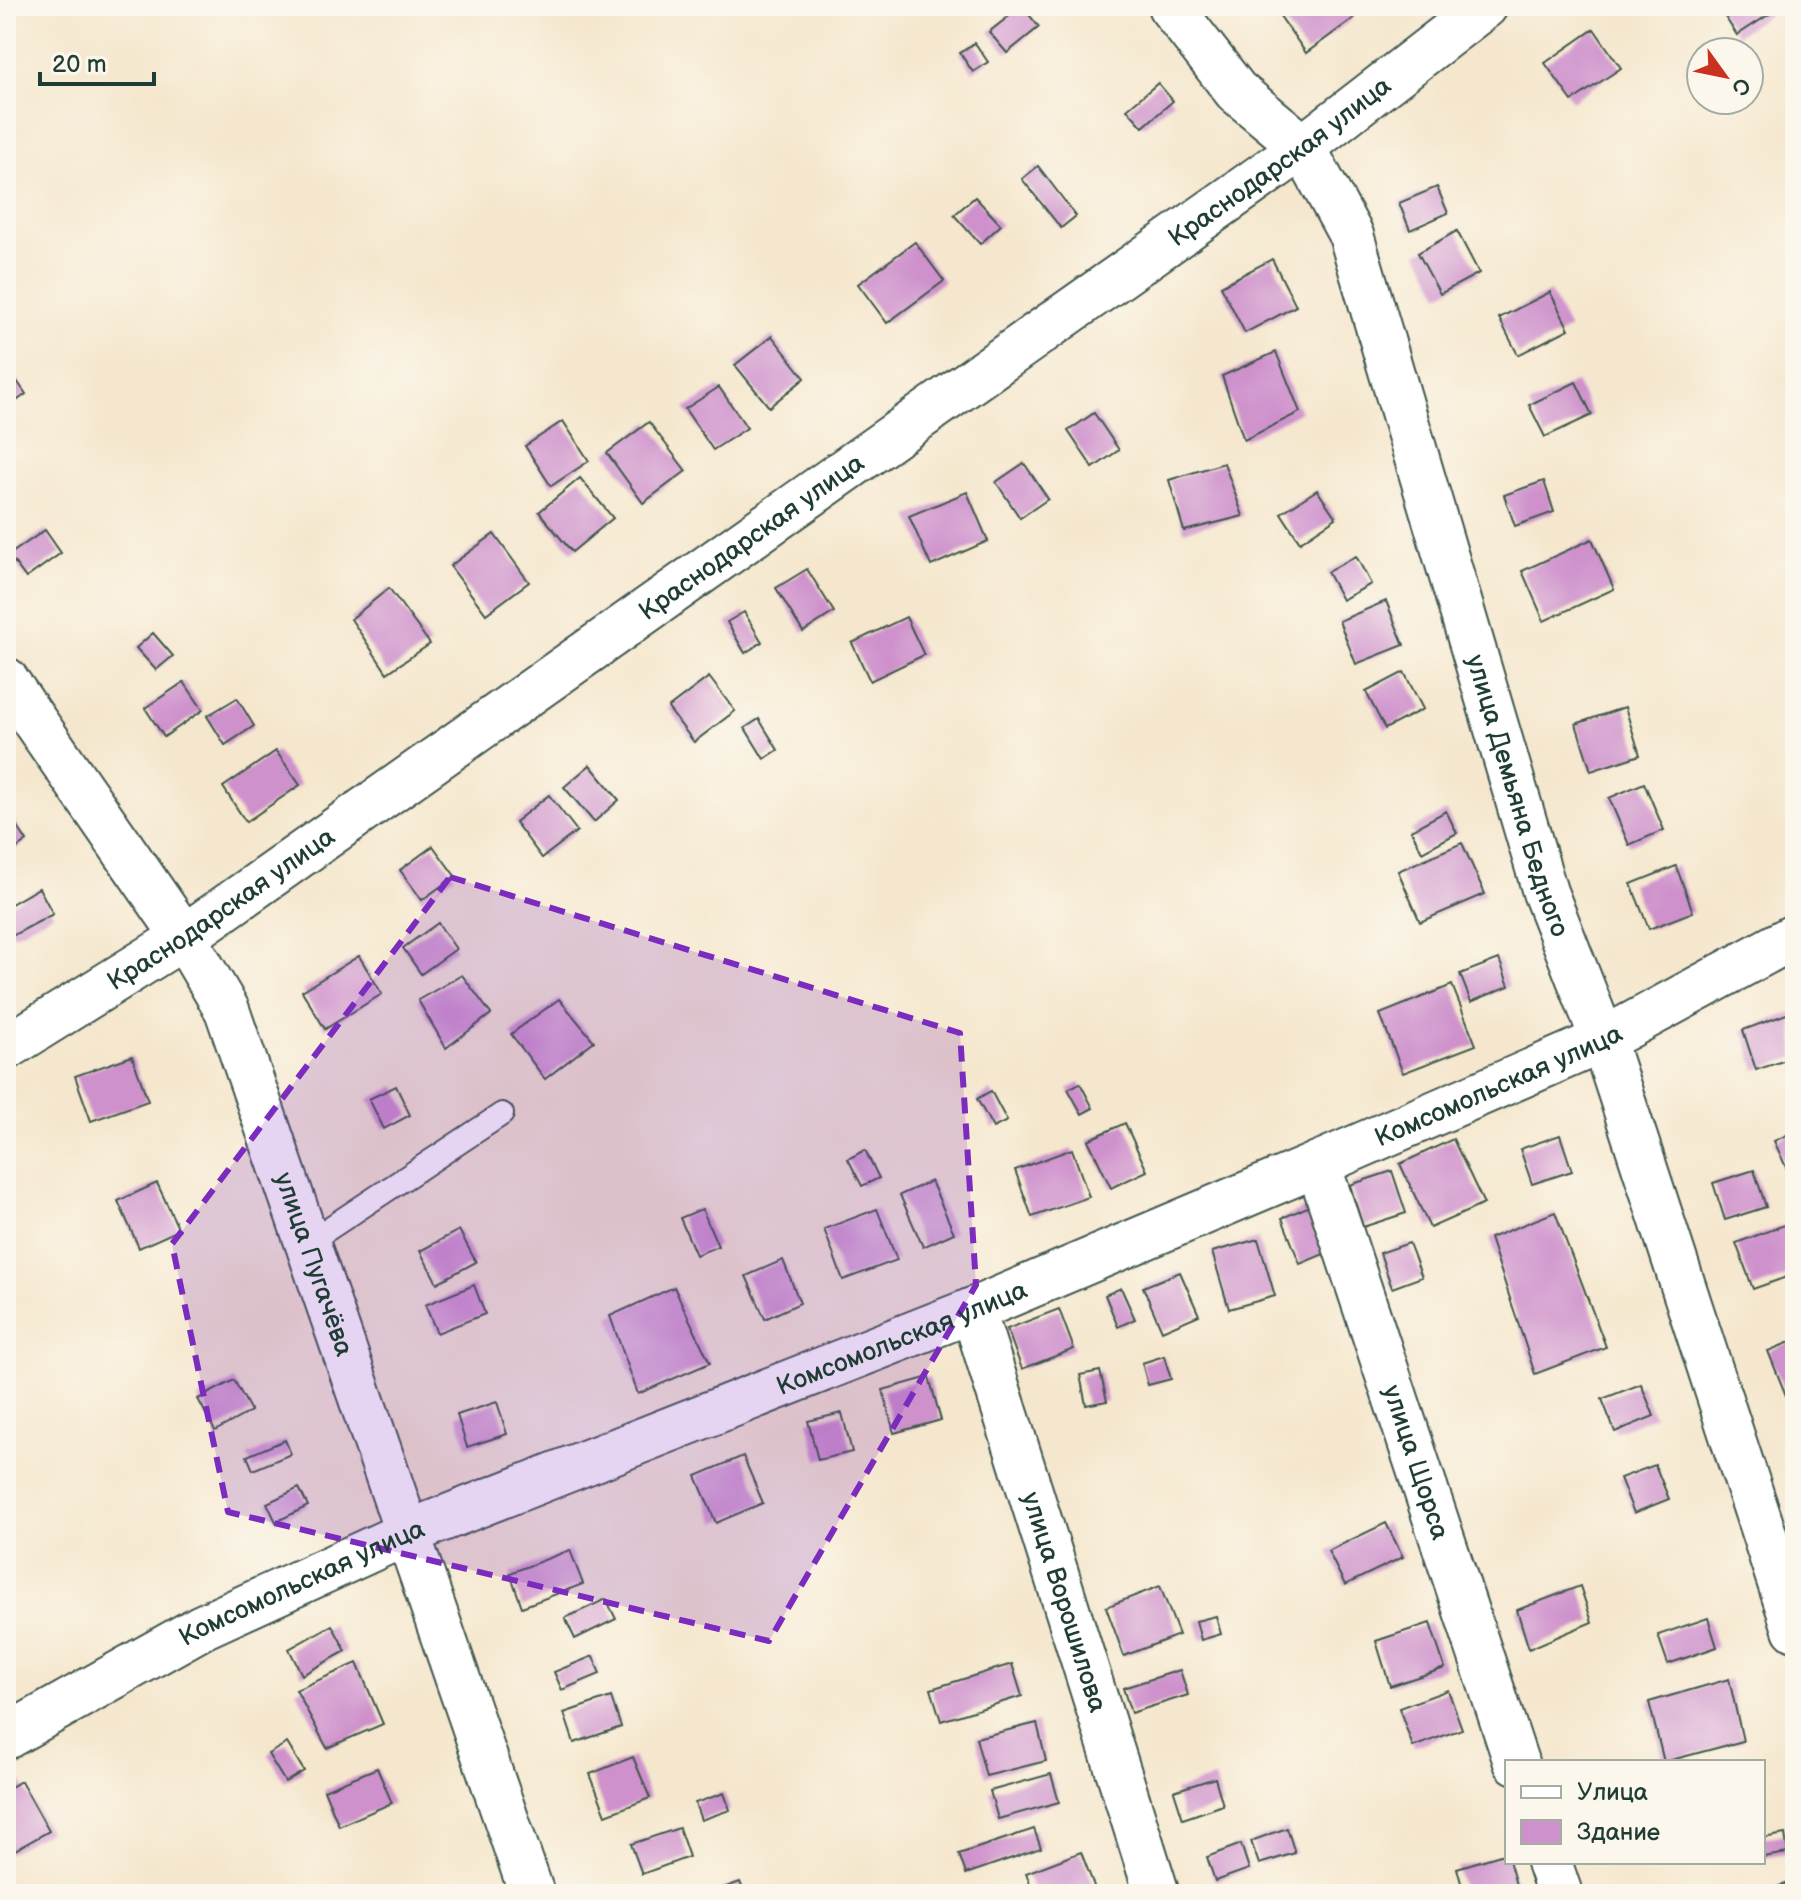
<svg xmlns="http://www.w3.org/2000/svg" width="1801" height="1900" viewBox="0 0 1801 1900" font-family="'Balsamiq Sans',sans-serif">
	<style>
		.building { fill: #ce91cc }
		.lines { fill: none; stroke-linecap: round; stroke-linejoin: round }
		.service-casing { stroke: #3f564b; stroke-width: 26 }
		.minor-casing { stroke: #3f564b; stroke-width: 48 }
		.service { stroke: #fff; stroke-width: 22 }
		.minor { stroke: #fff; stroke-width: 44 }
		.marked { fill: #7b2cbf; fill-opacity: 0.2; stroke: #7b2cbf; stroke-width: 6; stroke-dasharray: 16 10; stroke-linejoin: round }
		.labels { text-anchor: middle; stroke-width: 6; stroke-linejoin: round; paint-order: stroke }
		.street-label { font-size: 26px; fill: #1f3d34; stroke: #fbf7ec }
	</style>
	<rect width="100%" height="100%" fill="#fbf7ec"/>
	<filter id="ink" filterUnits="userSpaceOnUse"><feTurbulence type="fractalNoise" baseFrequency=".0125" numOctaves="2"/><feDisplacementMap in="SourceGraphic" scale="16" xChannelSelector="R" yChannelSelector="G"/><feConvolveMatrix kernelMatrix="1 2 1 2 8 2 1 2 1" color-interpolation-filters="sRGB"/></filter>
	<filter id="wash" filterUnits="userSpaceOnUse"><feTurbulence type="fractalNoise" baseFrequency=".006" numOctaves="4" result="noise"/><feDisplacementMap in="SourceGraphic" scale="32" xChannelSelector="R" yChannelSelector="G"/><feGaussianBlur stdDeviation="1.8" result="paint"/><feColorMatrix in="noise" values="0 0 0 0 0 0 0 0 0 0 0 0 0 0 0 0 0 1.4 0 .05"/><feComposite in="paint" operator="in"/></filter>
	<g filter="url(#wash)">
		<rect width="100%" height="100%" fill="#f5e7ce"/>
		<g id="blocks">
			<g class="building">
				<polygon points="1022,6 1039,27 1007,53 989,32"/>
				<polygon points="1273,6 1346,6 1354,18 1306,53"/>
				<polygon points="1718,6 1778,6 1779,8 1737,35"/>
				<polygon points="1594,29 1621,68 1572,101 1545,63"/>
				<polygon points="975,43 988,62 973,72 960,53"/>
				<polygon points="1158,83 1173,101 1143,127 1127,109"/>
				<polygon points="1038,166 1076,216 1061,228 1022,179"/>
				<polygon points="1437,187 1448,213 1410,230 1399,203"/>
				<polygon points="975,197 1001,225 980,244 954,215"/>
				<polygon points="1457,231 1479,273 1440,294 1418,253"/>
				<polygon points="915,242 944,281 887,323 858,284"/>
				<polygon points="1272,259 1296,306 1245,333 1221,286"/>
				<polygon points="1550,292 1569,329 1518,355 1499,318"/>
				<polygon points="772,336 805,378 769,407 735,365"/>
				<polygon points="1276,352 1300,412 1244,440 1222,376"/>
				<polygon points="10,371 26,394 11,405 6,398 6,374"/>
				<polygon points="1576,382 1592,415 1545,437 1529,405"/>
				<polygon points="719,387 747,428 713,450 685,409"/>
				<polygon points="1094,413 1119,450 1093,468 1068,431"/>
				<polygon points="563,421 589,461 551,486 525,446"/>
				<polygon points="649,422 686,471 643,503 607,453"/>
				<polygon points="1024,463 1048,499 1020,518 996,482"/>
				<polygon points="1224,463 1243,516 1184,531 1169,480"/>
				<polygon points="580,478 613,518 572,552 539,512"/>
				<polygon points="1544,481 1554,512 1515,526 1504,495"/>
				<polygon points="1317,490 1336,518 1300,542 1281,513"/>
				<polygon points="967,492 988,541 931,566 909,516"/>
				<polygon points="45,530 61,553 26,578 9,555"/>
				<polygon points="494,534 529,582 486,614 450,566"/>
				<polygon points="1592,539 1614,589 1544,621 1522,571"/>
				<polygon points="1356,556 1371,584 1342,600 1327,572"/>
				<polygon points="807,569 834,612 803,632 776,588"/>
				<polygon points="389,588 430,644 387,673 351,619"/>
				<polygon points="1386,601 1404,645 1356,664 1339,621"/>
				<polygon points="744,612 762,642 745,653 727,622"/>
				<polygon points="906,617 924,655 870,681 852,643"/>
				<polygon points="153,633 173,656 156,670 136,648"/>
				<polygon points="1404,672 1423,709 1385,729 1366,692"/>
				<polygon points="709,677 735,711 694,742 668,708"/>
				<polygon points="184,682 203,710 164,737 145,708"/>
				<polygon points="237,698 254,726 225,745 207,716"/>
				<polygon points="1625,707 1640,755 1591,771 1576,724"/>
				<polygon points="759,719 778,750 764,759 745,728"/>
				<polygon points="276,751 300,785 246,822 223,787"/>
				<polygon points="590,765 619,800 594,822 564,787"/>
				<polygon points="1644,783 1664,830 1629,845 1609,798"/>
				<polygon points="549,795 577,831 542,858 515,822"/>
				<polygon points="1446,811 1457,833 1422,852 1411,830"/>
				<polygon points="9,814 27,841 6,856 6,816"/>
				<polygon points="1462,843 1485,894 1420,922 1398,871"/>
				<polygon points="433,846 455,876 422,900 400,870"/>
				<polygon points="1676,866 1693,912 1649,929 1631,884"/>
				<polygon points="39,888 53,914 14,935 6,921 6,907"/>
				<polygon points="438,923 456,949 421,974 403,948"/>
				<polygon points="359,956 382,994 325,1029 302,991"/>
				<polygon points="1499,959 1509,986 1471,1002 1460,974"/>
				<polygon points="462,975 491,1014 446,1048 418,1000"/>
				<polygon points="1452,985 1476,1045 1403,1073 1380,1014"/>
				<polygon points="559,999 594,1041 545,1079 511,1034"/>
				<polygon points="1792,1012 1795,1057 1756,1070 1743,1030"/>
				<polygon points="132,1056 148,1101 91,1121 75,1076"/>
				<polygon points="1080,1083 1093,1108 1082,1114 1068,1089"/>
				<polygon points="396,1086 410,1115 384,1129 369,1099"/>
				<polygon points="991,1091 1007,1121 993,1128 977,1099"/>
				<polygon points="1125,1123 1147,1171 1111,1188 1088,1140"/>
				<polygon points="1795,1131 1795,1187 1774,1141"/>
				<polygon points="1560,1135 1572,1171 1532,1184 1520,1149"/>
				<polygon points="1453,1139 1484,1204 1430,1228 1400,1164"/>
				<polygon points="1072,1149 1089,1197 1032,1217 1015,1170"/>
				<polygon points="865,1150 879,1178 862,1186 848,1159"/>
				<polygon points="1754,1170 1766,1207 1725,1220 1713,1183"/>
				<polygon points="1392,1171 1406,1213 1363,1227 1350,1185"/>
				<polygon points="931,1181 954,1233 923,1247 900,1195"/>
				<polygon points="157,1183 179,1230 139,1248 118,1201"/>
				<polygon points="1312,1205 1331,1251 1300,1264 1282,1218"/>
				<polygon points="702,1209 718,1246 696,1255 680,1218"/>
				<polygon points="877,1209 897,1260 843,1280 824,1229"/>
				<polygon points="1555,1212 1606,1347 1535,1374 1490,1238"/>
				<polygon points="1790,1223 1795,1236 1795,1274 1753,1289 1736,1243"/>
				<polygon points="459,1230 476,1262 437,1283 420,1251"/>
				<polygon points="1258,1239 1275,1296 1229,1309 1212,1252"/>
				<polygon points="1409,1243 1422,1277 1392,1288 1380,1253"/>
				<polygon points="783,1260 800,1303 765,1319 746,1276"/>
				<polygon points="1180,1272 1199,1315 1162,1331 1143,1287"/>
				<polygon points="474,1285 485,1314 437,1333 425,1305"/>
				<polygon points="674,1287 710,1363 638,1394 610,1316"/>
				<polygon points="1121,1288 1135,1319 1118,1327 1105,1295"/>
				<polygon points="1059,1309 1074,1349 1022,1369 1007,1329"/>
				<polygon points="1795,1340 1795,1394 1787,1398 1768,1351"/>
				<polygon points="1164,1356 1171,1379 1148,1385 1142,1363"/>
				<polygon points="1100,1371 1107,1401 1086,1405 1080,1375"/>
				<polygon points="929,1377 941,1420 894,1433 883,1390"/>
				<polygon points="234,1380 251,1411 215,1431 198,1399"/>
				<polygon points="1641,1384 1654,1416 1615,1432 1602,1399"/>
				<polygon points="497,1402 507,1434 467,1447 457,1415"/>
				<polygon points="842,1413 852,1452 818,1460 808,1421"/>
				<polygon points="285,1440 291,1454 253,1470 247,1456"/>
				<polygon points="743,1456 763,1503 716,1523 696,1476"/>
				<polygon points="1655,1465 1669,1499 1634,1513 1620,1478"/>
				<polygon points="299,1488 308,1506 276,1522 267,1503"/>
				<polygon points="1386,1523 1403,1557 1345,1585 1328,1551"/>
				<polygon points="570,1550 583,1584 522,1607 510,1573"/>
				<polygon points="1160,1586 1179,1635 1124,1656 1106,1607"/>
				<polygon points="1580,1586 1592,1622 1529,1649 1517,1610"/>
				<polygon points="606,1599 616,1619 575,1639 565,1618"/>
				<polygon points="1216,1616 1221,1634 1201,1640 1196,1621"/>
				<polygon points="1708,1618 1717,1647 1668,1664 1658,1635"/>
				<polygon points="1430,1623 1445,1668 1390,1686 1376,1641"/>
				<polygon points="332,1625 346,1651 302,1675 289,1649"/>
				<polygon points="593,1656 600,1674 562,1690 554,1672"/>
				<polygon points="357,1663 383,1724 327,1748 296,1690"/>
				<polygon points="1012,1664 1022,1696 941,1721 931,1689"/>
				<polygon points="1180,1670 1188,1695 1131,1713 1123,1688"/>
				<polygon points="1729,1679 1743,1741 1664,1762 1649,1702"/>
				<polygon points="1448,1690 1462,1729 1413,1747 1399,1708"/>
				<polygon points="611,1697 621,1727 574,1743 564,1713"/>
				<polygon points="1037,1723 1046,1761 986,1776 976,1738"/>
				<polygon points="287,1743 304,1771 285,1782 268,1754"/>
				<polygon points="633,1757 650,1798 606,1815 590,1774"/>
				<polygon points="377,1768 392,1803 339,1826 324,1790"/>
				<polygon points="1051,1774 1059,1802 998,1819 990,1791"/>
				<polygon points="1215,1778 1223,1805 1183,1819 1174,1791"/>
				<polygon points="21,1781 49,1831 6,1855 6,1790"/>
				<polygon points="724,1793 730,1810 701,1820 695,1803"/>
				<polygon points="679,1828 689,1857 642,1874 631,1844"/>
				<polygon points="1287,1828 1295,1853 1259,1864 1251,1841"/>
				<polygon points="1034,1829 1041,1848 966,1874 959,1854"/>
				<polygon points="1785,1834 1788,1853 1763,1857 1763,1838"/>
				<polygon points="1241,1844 1249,1869 1215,1881 1207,1857"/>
				<polygon points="1081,1852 1097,1894 1034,1894 1026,1873"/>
				<polygon points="1507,1853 1516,1885 1487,1894 1464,1894 1457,1868"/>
				<polygon points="1795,1880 1795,1894 1759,1894"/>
				<polygon points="740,1882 745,1894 719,1894 718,1890"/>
			</g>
		</g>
	</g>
	<g filter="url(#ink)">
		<use href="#blocks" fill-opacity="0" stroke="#3f564b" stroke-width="2"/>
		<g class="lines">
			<g class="service-casing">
				<polyline id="service" points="307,1243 502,1114"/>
			</g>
			<g class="minor-casing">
				<g id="minor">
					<path id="s1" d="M1170 6 1236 91 1303 147 1351 235 1545 892 1603 1040 1795 1629"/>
					<path id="s2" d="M6 680 184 937 227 1010 532 1894"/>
					<path id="s3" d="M6 1048 184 937 1303 147 1485 6"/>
					<path id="s4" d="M1318 1164 1516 1762"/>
					<path id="s5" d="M973 1310 1157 1894"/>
					<path id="s6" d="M6 1737 202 1627 407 1533 973 1310 1318 1164 1603 1040 1795 936"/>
					<polyline points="1549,1862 1560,1894"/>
				</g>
			</g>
			<use href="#service" class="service"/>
			<use href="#minor" class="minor"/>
		</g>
	</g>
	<path class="marked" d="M450 877 960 1033 976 1285 769 1641 228 1512 172 1244Z"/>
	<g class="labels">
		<g class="street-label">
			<text dy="9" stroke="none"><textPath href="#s3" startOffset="1552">Краснодарская улица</textPath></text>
			<text dy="9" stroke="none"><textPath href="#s3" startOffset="904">Краснодарская улица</textPath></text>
			<text dy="9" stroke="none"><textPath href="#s1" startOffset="880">улица Демьяна Бедного</textPath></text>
			<text dy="9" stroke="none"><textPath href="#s3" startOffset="256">Краснодарская улица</textPath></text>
			<text dy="9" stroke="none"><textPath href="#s6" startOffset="1630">Комсомольская улица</textPath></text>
			<text dy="9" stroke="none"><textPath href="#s2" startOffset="666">улица Пугачёва</textPath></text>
			<text dy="9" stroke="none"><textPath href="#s6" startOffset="982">Комсомольская улица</textPath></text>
			<text dy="9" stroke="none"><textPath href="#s4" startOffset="314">улица Щорса</textPath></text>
			<text dy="9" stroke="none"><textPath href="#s6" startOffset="334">Комсомольская улица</textPath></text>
			<text dy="9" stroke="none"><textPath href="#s5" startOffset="306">улица Ворошилова</textPath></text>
		</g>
	</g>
	<rect width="1801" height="1900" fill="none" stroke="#fbf7ec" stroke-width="32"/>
	<rect x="1505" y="1760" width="260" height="104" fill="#fbf7ec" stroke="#a3ada2" stroke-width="2"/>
	<rect x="1521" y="1786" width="40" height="12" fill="#ffffff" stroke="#a3ada2" stroke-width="2"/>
	<text x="1577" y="1800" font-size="24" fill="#1f3d34">Улица</text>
	<rect x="1521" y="1820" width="40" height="24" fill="#ce91cc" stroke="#a3ada2" stroke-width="2"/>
	<text x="1577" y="1840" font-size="24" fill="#1f3d34">Здание</text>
	<g transform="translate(1725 76) rotate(123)"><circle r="38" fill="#fbf7ec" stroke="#a3ada2" stroke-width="2"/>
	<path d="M0-6L14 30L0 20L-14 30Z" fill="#c8321e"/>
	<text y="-12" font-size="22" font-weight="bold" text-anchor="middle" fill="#1f3d34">С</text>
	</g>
	<path d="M40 72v12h114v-12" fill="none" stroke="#1f3d34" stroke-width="4"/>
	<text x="52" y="72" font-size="24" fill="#1f3d34" stroke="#fbf7ec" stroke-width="6" paint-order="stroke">20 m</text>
</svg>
